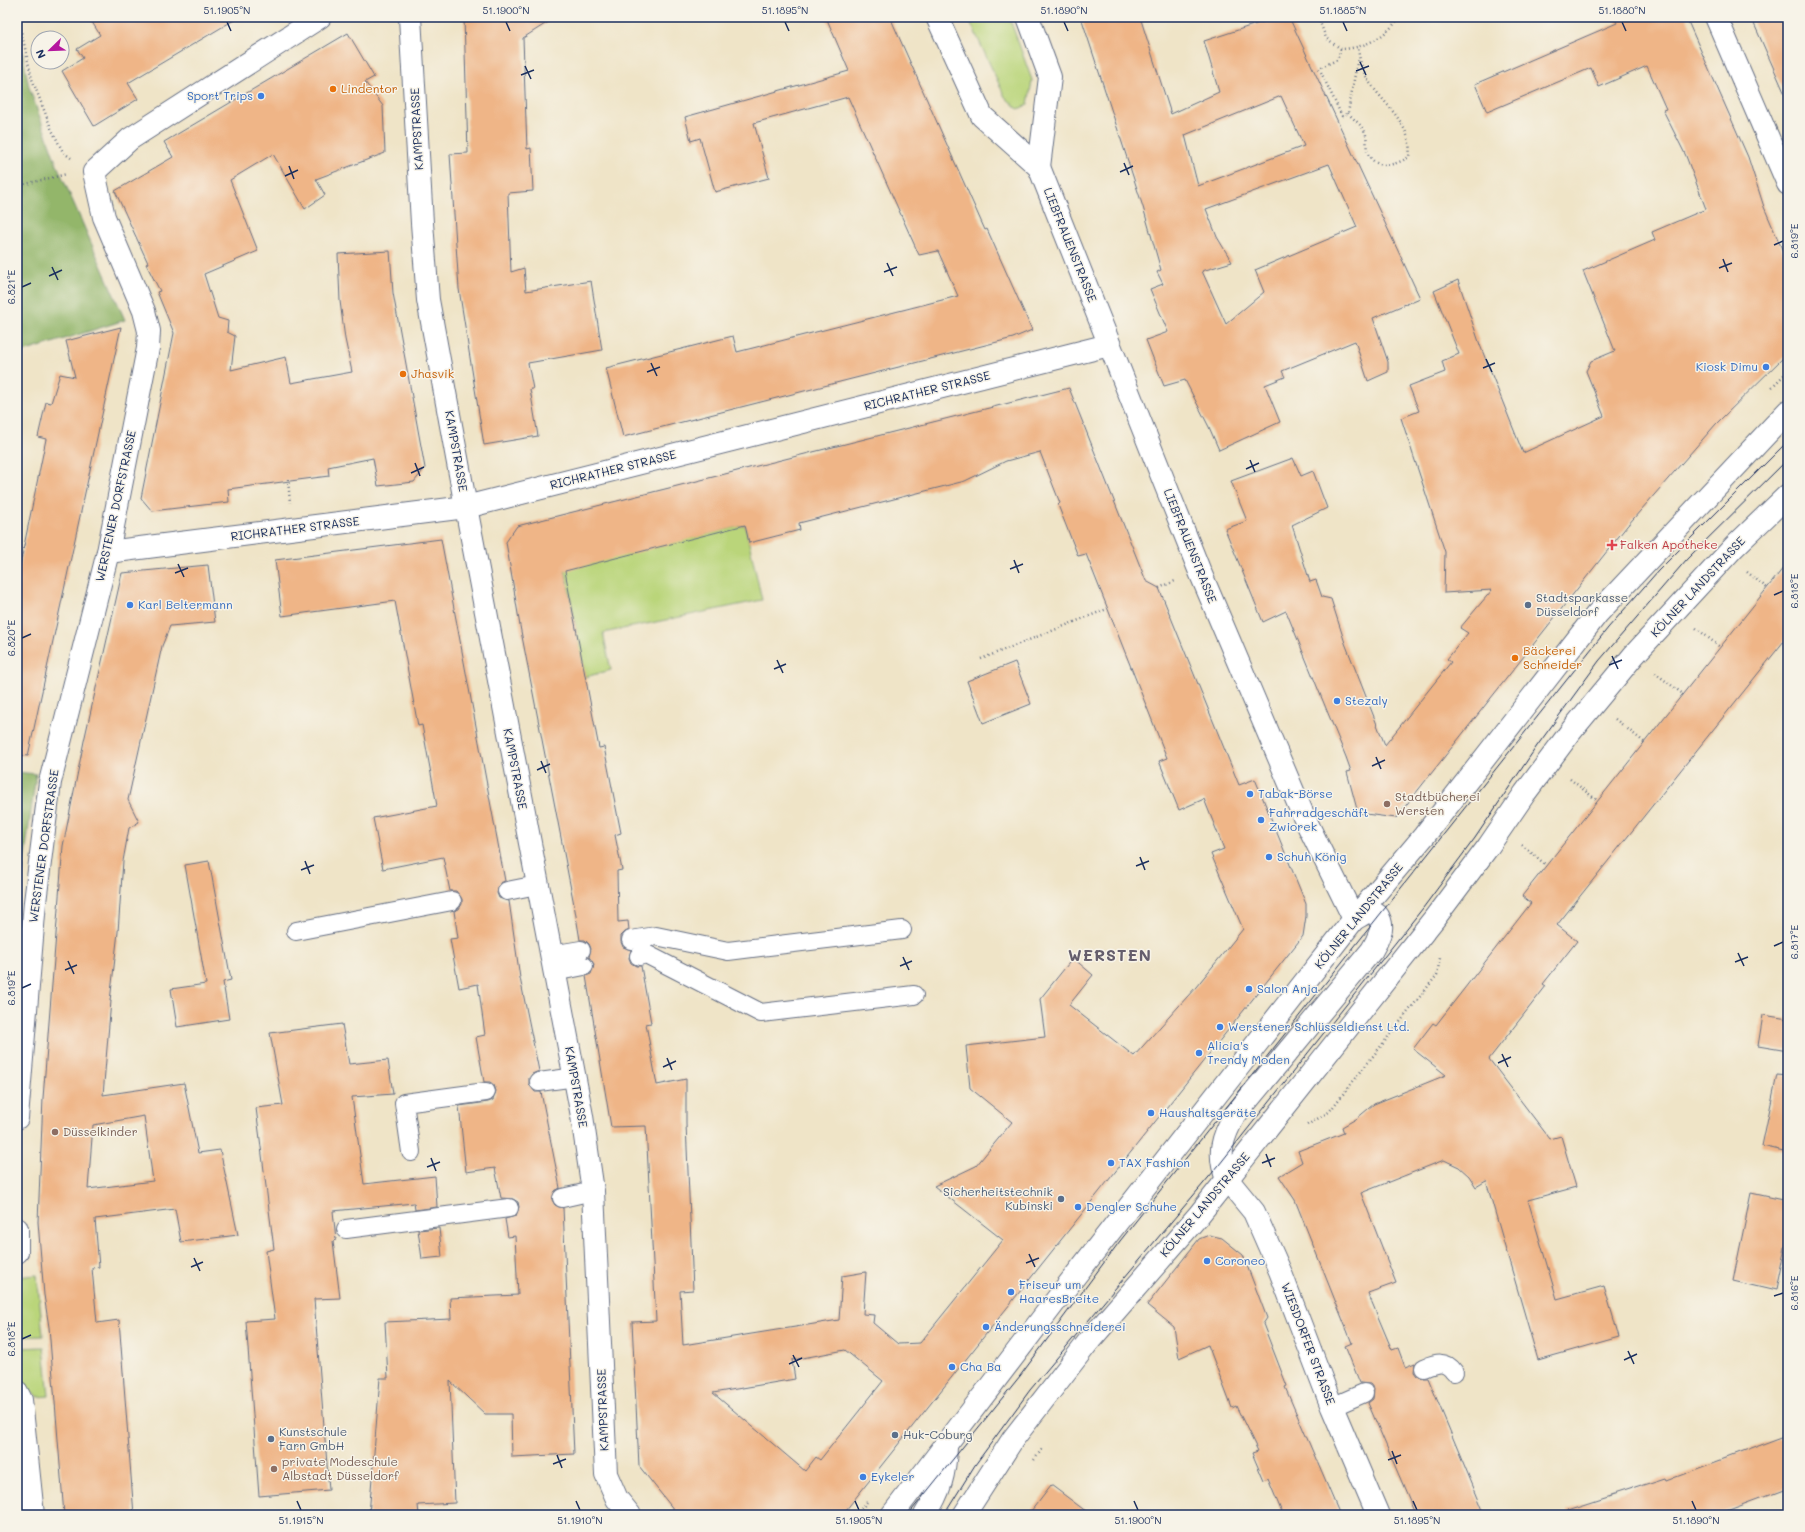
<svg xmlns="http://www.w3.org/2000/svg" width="1805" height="1532" viewBox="0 0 1805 1532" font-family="Mali,sans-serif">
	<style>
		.green { fill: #bad57a; stroke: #6a826c }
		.forest { fill: #93b66a; stroke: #577264 }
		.building { fill: #efb587; fill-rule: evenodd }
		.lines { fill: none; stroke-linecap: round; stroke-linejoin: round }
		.service-casing { stroke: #656e83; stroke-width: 20 }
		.minor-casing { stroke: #656e83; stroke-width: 24 }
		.secondary-casing { stroke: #656e83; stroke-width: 24 }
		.path { stroke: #656e83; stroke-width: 2.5; stroke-dasharray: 1 3; stroke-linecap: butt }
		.service { stroke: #fff; stroke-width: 18 }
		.minor { stroke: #fff; stroke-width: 22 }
		.secondary { stroke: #fff; stroke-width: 22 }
		.tram { stroke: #1b2f5e; stroke-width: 1 }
		.ticks { fill: none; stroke: #1b2f5e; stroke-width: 1.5 }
		.food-dot { fill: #e8710a; stroke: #f7f3e8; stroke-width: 1.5 }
		.shop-dot { fill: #3f7fe0; stroke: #f7f3e8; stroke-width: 1.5 }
		.health-dot { fill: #e0444e; stroke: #f7f3e8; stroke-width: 1.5 }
		.service-dot { fill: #5c6f8a; stroke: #f7f3e8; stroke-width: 1.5 }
		.education-dot { fill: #8d6e63; stroke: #f7f3e8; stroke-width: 1.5 }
		.labels { text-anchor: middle; stroke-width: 3; stroke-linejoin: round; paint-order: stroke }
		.food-label { font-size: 12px; fill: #c56008; stroke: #f7f3e8; text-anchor: start }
		.shop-label { font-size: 12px; fill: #366cbe; stroke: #f7f3e8; text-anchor: start }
		.street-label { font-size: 12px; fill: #1b2f5e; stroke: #f7f3e8 }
		.health-label { font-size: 12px; fill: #be3a42; stroke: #f7f3e8; text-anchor: start }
		.service-label { font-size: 12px; fill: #4e5e75; stroke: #f7f3e8; text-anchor: start }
		.education-label { font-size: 12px; fill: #785e54; stroke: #f7f3e8; text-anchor: start }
		.district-label { font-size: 16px; font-weight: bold; letter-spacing: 1px; fill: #655e6c; stroke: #f7f3e8 }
		.neatline { fill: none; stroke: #1b2f5e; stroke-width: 1.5 }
		.ticks-label { font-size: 10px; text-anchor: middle; fill: #1b2f5e }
	</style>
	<rect width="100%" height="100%" fill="#f7f3e8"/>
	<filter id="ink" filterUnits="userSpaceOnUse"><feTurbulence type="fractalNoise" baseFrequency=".025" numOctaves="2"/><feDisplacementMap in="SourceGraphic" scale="8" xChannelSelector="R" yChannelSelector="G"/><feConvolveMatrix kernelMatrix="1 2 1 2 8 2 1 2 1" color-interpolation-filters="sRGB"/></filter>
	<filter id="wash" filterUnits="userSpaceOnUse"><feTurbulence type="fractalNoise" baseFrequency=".012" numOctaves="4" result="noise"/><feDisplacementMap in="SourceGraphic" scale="16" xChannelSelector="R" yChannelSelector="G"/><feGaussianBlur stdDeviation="0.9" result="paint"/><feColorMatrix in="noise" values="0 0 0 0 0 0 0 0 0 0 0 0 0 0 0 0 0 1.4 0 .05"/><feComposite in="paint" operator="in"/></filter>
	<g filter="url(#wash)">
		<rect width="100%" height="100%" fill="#efe4c7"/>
		<g class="green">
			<polygon points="968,17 1009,17 1032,80 1028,105 1018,109 1005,97"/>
			<polygon points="745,525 762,600 603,633 611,670 585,677 565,569"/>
			<polygon points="37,1275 43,1336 17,1337 17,1277"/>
			<polygon points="44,1347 49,1396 38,1397 17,1381 17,1348"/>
		</g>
		<g class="forest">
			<polygon points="17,25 29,87 57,165 125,320 17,354"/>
			<polygon points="17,772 36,774 17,914"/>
		</g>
		<g id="blocks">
			<g class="building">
				<polygon points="89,17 239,17 128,83 138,99 94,126 62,71 83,58 77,49 100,35"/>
				<polygon points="464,17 556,17 523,38 527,149 531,148 533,191 508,193 511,272 524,268 526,291 591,281 602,350 528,363 533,389 530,389 538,436 484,445 459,289 450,154 468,153"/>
				<polygon points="826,17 890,17 985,230 987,229 1032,330 1013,338 623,437 606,368 733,336 737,352 958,296 938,251 919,255 848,97 754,123 769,178 715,192 700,138 691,141 685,117 849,71"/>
				<path d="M1081 17H1140L1171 114 1219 92 1204 41 1278 17H1289L1420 298 1373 318 1388 362V372L1368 381 1355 341 1282 371 1285 377 1265 385 1280 422 1219 450 1209 427 1185 380 1164 386 1146 340 1168 332 1150 289 1163 284 1157 272 1161 270 1143 207ZM1281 96 1304 146 1198 186 1185 135ZM1329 164 1357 227 1255 270 1264 292 1226 324 1202 271 1232 262 1217 237 1206 209Z"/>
				<polygon points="1614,17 1686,17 1748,157 1764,207 1788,263 1788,353 1716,424 1627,526 1396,818 1358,813 1347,772 1351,771 1346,757 1286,611 1263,622 1225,529 1247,521 1231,481 1293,458 1301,476 1313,471 1327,508 1292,525 1310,582 1316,580 1322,597 1331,599 1345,643 1385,745 1451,662 1447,659 1468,633 1460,628 1492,590 1444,593 1445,552 1401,418 1419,411 1409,386 1445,372 1442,361 1459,354 1434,291 1458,280 1480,345 1523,453 1604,416 1586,371 1591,361 1615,351 1583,271 1655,240 1652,232 1706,209 1686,156 1663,110 1666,109 1647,66 1599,87 1591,68 1487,112 1475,84 1617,23"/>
				<polygon points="1751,17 1788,17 1788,101"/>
				<polygon points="348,33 374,77 365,82 383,106 385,153 316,179 325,195 305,209 273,154 230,180 258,251 204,274 218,318 228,321 227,332 235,336 231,370 286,357 291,383 352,372 345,339 340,301 338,254 390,251 393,293 425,468 414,482 378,486 373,458 328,467 329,476 228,489 229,502 152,511 141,498 174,333 157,292 160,291 146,264 148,263 115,191 173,157 164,142"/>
				<polygon points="121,327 28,756 17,755 17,580 46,439 38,437 46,402 51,403 60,374 75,377 66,341"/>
				<path d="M1069 388 1146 581 1159 588 1239 785 1255 779 1306 904V916L1303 936 842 1515H678L639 1466 632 1322 656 1321 646 1126 611 1127 586 976 591 974 594 964 589 957 591 949 589 944 585 940H580L575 910 520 626 506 542 517 526ZM1040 452 1060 503 1058 505 1078 556 1086 554 1167 758 1159 761 1179 810 1204 799 1224 849 1211 854 1243 929 1196 987 1134 1056 1069 1005 1093 975 1073 958 1040 999 1045 1037 966 1046 970 1088 1012 1122 976 1166 934 1186 1003 1240 920 1343 898 1344 873 1323 874 1315 863 1314 866 1272 842 1276 839 1320 683 1345 680 1291 693 1290 686 1124V1079L657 1085 646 1024 651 1023 641 966H636L631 963 629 958 631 950 623 947 621 942V936L625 932 629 930 628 921 618 922 617 871 622 870 615 835 621 833 604 747 599 748 565 571 745 525 749 543 800 530 799 523 965 481 1006 461ZM845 1350 883 1381 820 1460 816 1457 805 1471 713 1393 795 1379 792 1360Z"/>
				<polygon points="441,539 505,881 500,883 497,893 499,898 509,901 520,978 539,1071 532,1074 529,1078 529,1084 535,1092 541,1092 560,1188 555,1191 552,1200 555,1205 563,1208 574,1454 512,1457 511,1414 485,1414 450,1381 455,1503 418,1505 419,1515 369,1515 380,1378 388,1378 385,1322 451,1319 450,1298 518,1295 515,1236 508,1237 505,1219 516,1216 519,1207 518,1202 513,1199 501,1198 495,1168 466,1172 459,1106 488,1102 493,1100 496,1091 494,1085 490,1082 484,1082 476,1037 485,1035 478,984 459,988 450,939 458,938 454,911 459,909 462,904 462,899 456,891 450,891 443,857 383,869 373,818 437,806 422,725 418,726 395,601 282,616 275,560"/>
				<polygon points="1788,562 1788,636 1557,925 1577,941 1543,984 1546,986 1489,1059 1550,1139 1561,1136 1576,1187 1528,1200 1557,1299 1604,1286 1619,1337 1538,1360 1486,1181 1476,1187 1469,1176 1459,1167 1444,1160 1361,1193 1396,1283 1368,1293 1392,1350 1398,1348 1405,1367 1415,1363 1414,1372 1417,1376 1423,1378 1428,1378 1485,1515 1416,1515 1368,1403 1373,1399 1374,1389 1370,1384 1360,1383 1345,1346 1352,1343 1295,1200 1279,1176 1302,1162 1298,1151 1344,1133 1342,1127 1356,1119 1374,1104 1446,1075 1413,1049 1433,1023 1436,1025 1531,903 1522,896"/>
				<path d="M208 565 215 622 170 626 162 646 128 800 139 822 129 828 123 861 118 932 110 1001H111L103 1095 184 1083 198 1153 220 1150 238 1235 181 1242 175 1209 95 1219 99 1267 92 1268 97 1323 119 1320 134 1515H64L49 1327 44 1295 38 1222 43 1098 63 846 84 741 122 573ZM144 1116 153 1181 88 1189 93 1125Z"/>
				<polygon points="1015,662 1031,704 983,723 967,681"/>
				<polygon points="209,861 231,980 223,982 229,1019 177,1027 171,989 206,984 185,865"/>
				<polygon points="1763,1015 1788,1019 1788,1051 1758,1046"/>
				<polygon points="342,1024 349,1064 388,1060 393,1094 352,1097 364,1184 435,1176 437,1207 415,1210 414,1203 333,1211 336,1240 333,1241 340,1298 314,1299 329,1490 259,1496 246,1321 275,1319 266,1251 274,1249 256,1108 283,1105 270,1033"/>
				<polygon points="1777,1075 1788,1076 1788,1152 1762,1146"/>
				<polygon points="1751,1193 1788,1201 1788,1233 1776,1291 1733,1281"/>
				<polygon points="439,1228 442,1257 422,1259 418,1230"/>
				<polygon points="1209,1235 1222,1238 1243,1255 1267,1318 1263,1324 1287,1386 1285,1387 1340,1515 1283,1515 1268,1479 1264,1481 1252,1453 1258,1451 1236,1406 1232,1408 1208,1345 1179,1358 1174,1327 1147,1305 1199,1239"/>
				<polygon points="1788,1435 1788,1487 1713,1515 1568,1515 1567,1510 1666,1478 1667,1480"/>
				<polygon points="1051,1485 1091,1515 1028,1515"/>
			</g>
		</g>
	</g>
	<g filter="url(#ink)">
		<use href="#blocks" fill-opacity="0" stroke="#656e83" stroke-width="1"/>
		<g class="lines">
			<g class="service-casing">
				<g id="service">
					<polyline points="507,891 537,885"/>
					<polyline points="296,931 452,901"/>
					<polyline points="631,940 656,936 728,951 902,930"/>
					<polyline points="551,955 581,950"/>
					<polyline points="639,956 646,954 761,1013 914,995"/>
					<polyline points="554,972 584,966"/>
					<polyline points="539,1082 576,1077"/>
					<polyline points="411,1152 404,1103 486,1092"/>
					<polyline points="562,1198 593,1191"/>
					<polyline points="346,1229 509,1208"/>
					<path d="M1424 1368C1436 1363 1446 1360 1454 1372"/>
					<polyline points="1332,1407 1364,1393"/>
				</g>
			</g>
			<g class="minor-casing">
				<g id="minor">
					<polyline points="410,17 422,223 428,300 466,507 582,1116 593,1191 606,1474 617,1499 630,1515"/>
					<polyline points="937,17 982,116 1039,167 1200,572 1304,817 1354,919"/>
					<polyline points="1028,17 1050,77 1039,167"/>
					<polyline points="1716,17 1788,184"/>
					<polyline points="108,552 466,507 1109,345"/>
					<polyline points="17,1118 35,902 50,782 108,552 148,348 149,331 144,311 104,217 94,172 130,139 320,17"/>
					<polyline points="1227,1179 1254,1212 1280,1271 1332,1407 1378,1515"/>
					<polyline points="17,1229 17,1252"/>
					<polyline points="17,1392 21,1400 33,1515"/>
				</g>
			</g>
			<g class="secondary-casing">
				<g id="secondary">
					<path d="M1227 1179C1217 1154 1222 1137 1235 1115L1372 950C1375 945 1378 939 1380 933 1383 926 1380 914 1372 912 1366 911 1359 917 1354 919"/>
					<polyline points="892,1515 1061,1294 1354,919 1424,836 1597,614 1788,411"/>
					<path d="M925 1515C940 1492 945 1474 946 1447"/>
					<polyline points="964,1515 1013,1439 1089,1341 1198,1216 1434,919 1488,847 1525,793 1572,730 1634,655 1734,547 1788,495"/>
				</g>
			</g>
			<g class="path">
				<polyline points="18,17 32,79 51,128 63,152 71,158"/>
				<path d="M1318 17 1326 38 1341 49C1363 49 1388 36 1399 17"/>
				<polyline points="17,46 21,36"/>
				<polyline points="1341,49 1337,60 1319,68 1342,116 1348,113 1357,63 1359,60"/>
				<path d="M1348 113C1353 119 1362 125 1365 132 1368 138 1365 147 1368 154 1377 171 1396 165 1409 157 1414 125 1383 104 1368 80 1362 70 1359 59 1358 47"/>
				<polyline points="17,186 67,174"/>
				<polyline points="1772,387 1788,371"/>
				<polyline points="288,479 290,503"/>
				<polyline points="1747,572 1767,588"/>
				<polyline points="1159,588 1175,581"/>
				<polyline points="1696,628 1720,647"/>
				<polyline points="981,659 1107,609"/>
				<polyline points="1655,673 1683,694"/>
				<polyline points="1615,719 1644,742"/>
				<polyline points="1570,779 1598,801"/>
				<polyline points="1522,845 1546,865"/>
				<polyline points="1307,1125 1329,1112 1437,975 1440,958"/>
				<polyline points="1034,1460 1043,1448"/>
				<polyline points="856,1515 867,1502"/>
			</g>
			<use href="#service" class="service"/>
			<use href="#minor" class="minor"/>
			<use href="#secondary" class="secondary"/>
			<g class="tram">
				<polyline points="908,1515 1020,1376 1120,1241 1608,628 1658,571 1788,441"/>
				<polyline points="944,1515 975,1465 1030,1390 1219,1165 1423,908 1475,838 1537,746 1599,661 1687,559 1788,459"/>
			</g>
		</g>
	</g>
	<path class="ticks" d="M227 22 231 31M506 22 510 31M785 22 789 31M1064 22 1068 31M1343 22 1347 31M1622 22 1626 31M1360 62 1366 75M525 66 531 79M1356 71 1369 66M521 75 534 70M1124 163 1129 175M289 166 294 179M1120 172 1133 166M285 176 298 170M1774 245 1783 241M1723 259 1728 272M887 263 893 276M52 267 58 280M1719 268 1732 263M884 272 897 267M49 276 62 270M22 287 31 283M1486 359 1492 372M651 363 657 376M1483 368 1495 363M647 372 660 367M1250 460 1255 472M415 463 420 476M1246 469 1259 463M411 473 424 467M1014 560 1019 573M178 564 184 577M1010 569 1023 564M175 573 188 568M1774 595 1783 591M22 638 31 634M1612 656 1618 669M777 660 783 673M1609 665 1622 660M774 669 786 664M1376 757 1381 769M541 761 546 773M1372 766 1385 760M537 770 550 764M1140 857 1145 870M305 861 310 874M1136 866 1149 861M301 870 314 865M1774 946 1783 942M1738 953 1744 966M903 957 909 970M68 961 74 974M1735 962 1748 957M900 966 912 961M65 970 77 965M22 988 31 984M1502 1054 1508 1067M667 1058 672 1070M1498 1063 1511 1057M663 1067 676 1061M1266 1154 1271 1167M431 1158 436 1171M1262 1163 1275 1158M427 1167 440 1162M1029 1254 1035 1267M194 1258 200 1271M1026 1263 1039 1258M191 1267 203 1262M1774 1296 1783 1293M22 1339 31 1335M1628 1351 1634 1364M793 1355 799 1367M1624 1360 1637 1354M789 1364 802 1358M1392 1451 1397 1464M557 1455 562 1468M1388 1460 1401 1455M553 1464 566 1459M297 1501 301 1510M576 1501 580 1510M855 1501 859 1510M1134 1501 1138 1510M1413 1501 1417 1510M1692 1501 1696 1510"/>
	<g class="food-dot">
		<circle cx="333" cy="89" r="4"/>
		<circle cx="403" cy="374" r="4"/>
		<circle cx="1515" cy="658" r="4"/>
	</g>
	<g class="shop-dot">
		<circle cx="261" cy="96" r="4"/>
		<circle cx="1766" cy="367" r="4"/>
		<circle cx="130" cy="605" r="4"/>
		<circle cx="1337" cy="701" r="4"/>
		<circle cx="1250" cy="794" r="4"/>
		<circle cx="1261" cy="820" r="4"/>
		<circle cx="1269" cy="857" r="4"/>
		<circle cx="1249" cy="989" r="4"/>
		<circle cx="1220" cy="1027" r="4"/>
		<circle cx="1199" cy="1053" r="4"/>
		<circle cx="1151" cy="1113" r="4"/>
		<circle cx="1111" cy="1163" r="4"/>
		<circle cx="1078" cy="1207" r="4"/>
		<circle cx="1207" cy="1261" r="4"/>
		<circle cx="1011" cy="1292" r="4"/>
		<circle cx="986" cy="1327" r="4"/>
		<circle cx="952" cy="1367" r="4"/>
		<circle cx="863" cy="1477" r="4"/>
	</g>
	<path class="health-dot" d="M1610 539h4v4h4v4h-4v4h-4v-4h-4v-4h4z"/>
	<g class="service-dot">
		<circle cx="1528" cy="605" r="4"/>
		<circle cx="1061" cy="1199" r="4"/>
		<circle cx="895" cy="1435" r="4"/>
		<circle cx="271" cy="1439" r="4"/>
	</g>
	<g class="education-dot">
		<circle cx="1387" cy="804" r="4"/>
		<circle cx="55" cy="1132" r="4"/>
		<circle cx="274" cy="1469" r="4"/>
	</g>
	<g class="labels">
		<g class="food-label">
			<text x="341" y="93">Lindentor</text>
			<text x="411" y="378">Jhasvik</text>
			<text x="1523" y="655">Bäckerei<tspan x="1523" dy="14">Schneider</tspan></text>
		</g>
		<g class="shop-label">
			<text x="253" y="100" text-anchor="end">Sport Trips</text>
			<text x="1758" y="371" text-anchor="end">Kiosk Dimu</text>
			<text x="138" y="609">Karl Beltermann</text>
			<text x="1345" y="705">Stezaly</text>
			<text x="1258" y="798">Tabak-Börse</text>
			<text x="1269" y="817">Fahrradgeschäft<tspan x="1269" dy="14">Zwiorek</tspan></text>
			<text x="1277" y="861">Schuh König</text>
			<text x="1257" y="993">Salon Anja</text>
			<text x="1228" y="1031">Werstener Schlüsseldienst Ltd.</text>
			<text x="1207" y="1050">Alicia's<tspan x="1207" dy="14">Trendy Moden</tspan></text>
			<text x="1159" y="1117">Haushaltsgeräte</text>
			<text x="1119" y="1167">TAX Fashion</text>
			<text x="1086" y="1211">Dengler Schuhe</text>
			<text x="1215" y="1265">Coroneo</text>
			<text x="1019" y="1289">Friseur um<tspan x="1019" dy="14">HaaresBreite</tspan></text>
			<text x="994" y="1331">Änderungsschneiderei</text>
			<text x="960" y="1371">Cha Ba</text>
			<text x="871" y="1481">Eykeler</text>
		</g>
		<g class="street-label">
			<text transform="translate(417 129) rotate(-93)" y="4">KAMPSTRASSE</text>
			<text transform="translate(1070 245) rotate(68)" y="4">LIEBFRAUENSTRASSE</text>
			<text transform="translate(927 391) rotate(-14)" y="4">RICHRATHER STRASSE</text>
			<text transform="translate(456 451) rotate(80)" y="4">KAMPSTRASSE</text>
			<text transform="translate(613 470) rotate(-14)" y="4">RICHRATHER STRASSE</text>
			<text transform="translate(116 506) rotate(-78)" y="4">WERSTENER DORFSTRASSE</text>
			<text transform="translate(295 529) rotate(-7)" y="4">RICHRATHER STRASSE</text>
			<text transform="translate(1190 546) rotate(68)" y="4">LIEBFRAUENSTRASSE</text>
			<text transform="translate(1698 587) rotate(-47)" y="4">KÖLNER LANDSTRASSE</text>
			<text transform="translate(515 769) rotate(79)" y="4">KAMPSTRASSE</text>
			<text transform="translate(44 846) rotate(-82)" y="4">WERSTENER DORFSTRASSE</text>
			<text transform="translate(1359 916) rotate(-51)" y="4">KÖLNER LANDSTRASSE</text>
			<text transform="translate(576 1087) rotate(80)" y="4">KAMPSTRASSE</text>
			<text transform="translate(1205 1205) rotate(-50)" y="4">KÖLNER LANDSTRASSE</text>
			<text transform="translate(1308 1344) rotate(69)" y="4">WIESDORFER STRASSE</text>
			<text transform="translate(603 1410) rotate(-92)" y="4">KAMPSTRASSE</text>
		</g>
		<g class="health-label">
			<text x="1620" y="549">Falken Apotheke</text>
		</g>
		<g class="service-label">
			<text x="1536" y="602">Stadtsparkasse<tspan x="1536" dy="14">Düsseldorf</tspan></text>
			<text x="1053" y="1196" text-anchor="end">Sicherheitstechnik<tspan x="1053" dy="14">Kubinski</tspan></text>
			<text x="279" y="1436">Kunstschule<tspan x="279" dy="14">Farn GmbH</tspan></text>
			<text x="903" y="1439">Huk-Coburg</text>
		</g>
		<g class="education-label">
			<text x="1395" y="801">Stadtbücherei<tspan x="1395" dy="14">Wersten</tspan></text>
			<text x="63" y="1136">Düsselkinder</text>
			<text x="282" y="1466">private Modeschule<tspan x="282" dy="14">Albstadt Düsseldorf</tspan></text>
		</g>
		<g class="district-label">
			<text x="1110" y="961">WERSTEN</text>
		</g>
	</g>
	<rect width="1805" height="1532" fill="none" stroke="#f7f3e8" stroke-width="44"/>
	<g transform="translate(50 50) rotate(247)"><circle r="19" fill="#f7f3e8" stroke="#9fa5b1"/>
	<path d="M0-3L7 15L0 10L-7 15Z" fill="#b5179e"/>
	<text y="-6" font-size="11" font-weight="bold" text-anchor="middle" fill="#1b2f5e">N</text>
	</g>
	<rect x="22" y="22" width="1761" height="1488" class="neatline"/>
	<g class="ticks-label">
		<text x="227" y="14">51.1905°N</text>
		<text x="506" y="14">51.1900°N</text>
		<text x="785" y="14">51.1895°N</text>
		<text x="1064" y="14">51.1890°N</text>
		<text x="1343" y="14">51.1885°N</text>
		<text x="1622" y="14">51.1880°N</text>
		<text transform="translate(1794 241) rotate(-90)" y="4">6.819°E</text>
		<text transform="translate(11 287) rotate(-90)" y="4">6.821°E</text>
		<text transform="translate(1794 591) rotate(-90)" y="4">6.818°E</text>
		<text transform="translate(11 638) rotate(-90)" y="4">6.820°E</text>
		<text transform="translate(1794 942) rotate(-90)" y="4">6.817°E</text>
		<text transform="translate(11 988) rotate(-90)" y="4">6.819°E</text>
		<text transform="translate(1794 1293) rotate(-90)" y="4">6.816°E</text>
		<text transform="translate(11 1339) rotate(-90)" y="4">6.818°E</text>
		<text x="301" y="1524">51.1915°N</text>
		<text x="580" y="1524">51.1910°N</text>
		<text x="859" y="1524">51.1905°N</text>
		<text x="1138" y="1524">51.1900°N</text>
		<text x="1417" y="1524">51.1895°N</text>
		<text x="1696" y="1524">51.1890°N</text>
	</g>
</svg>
